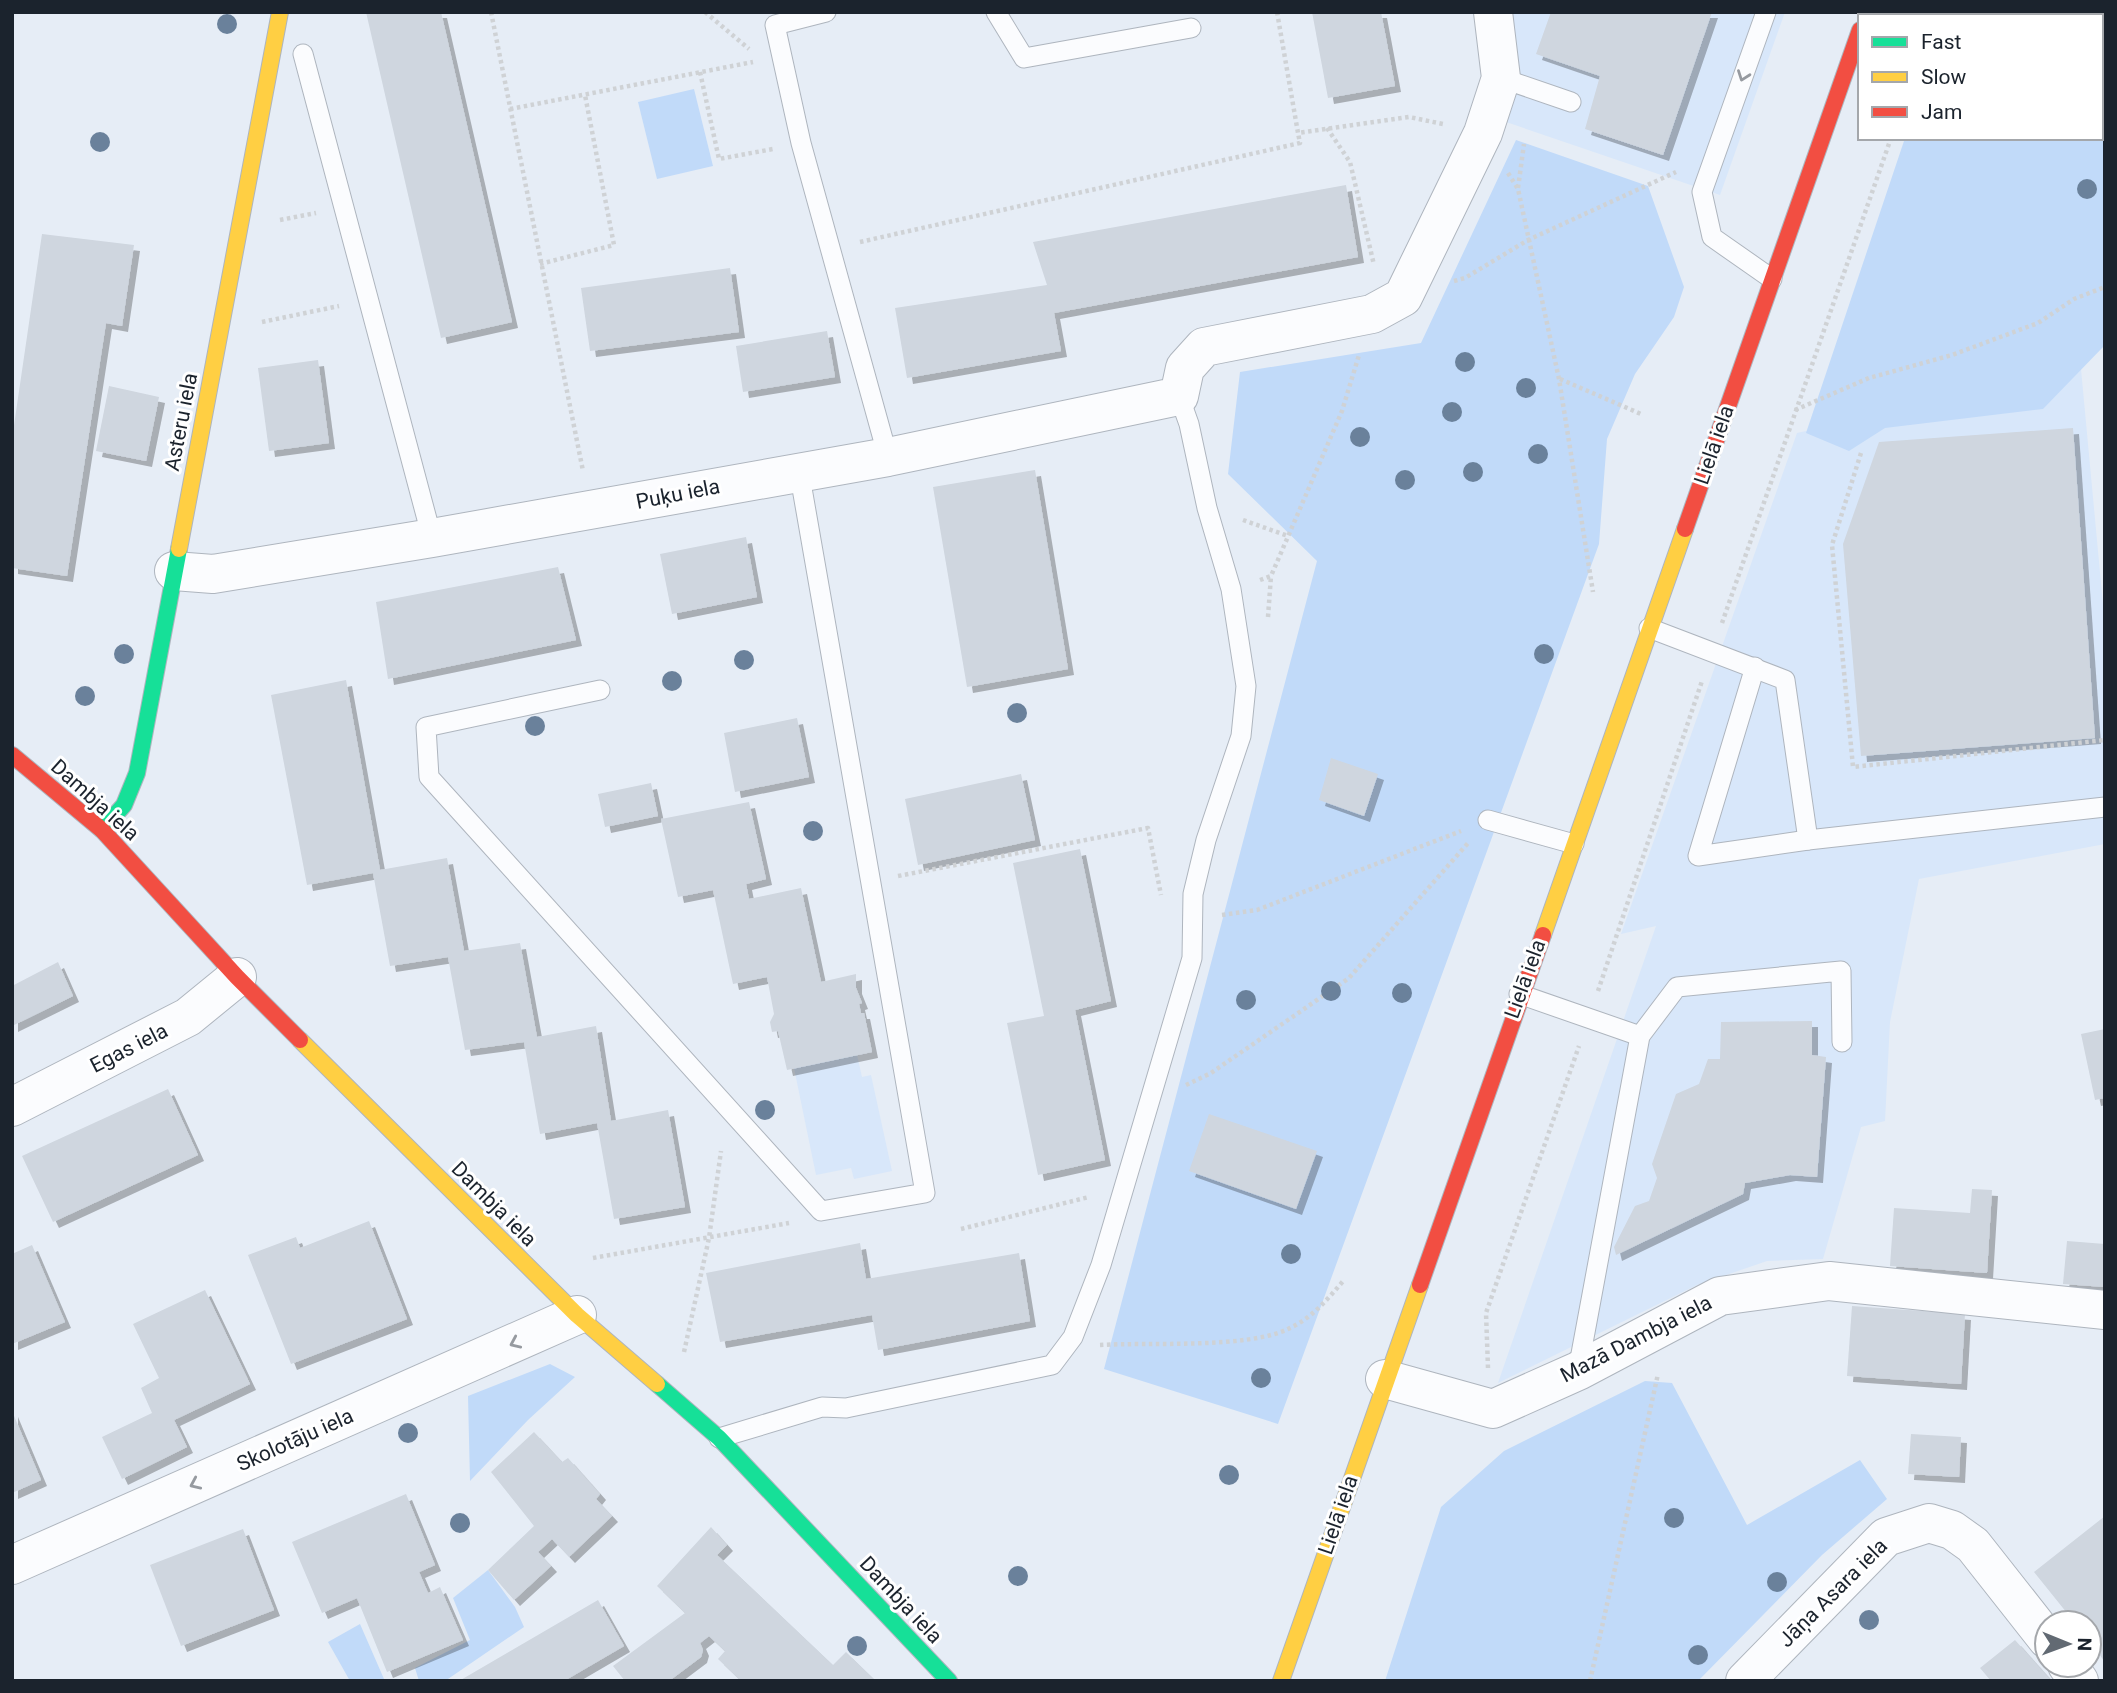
<svg xmlns="http://www.w3.org/2000/svg" width="2117" height="1693" viewBox="0 0 2117 1693" font-family="Roboto,sans-serif">
	<style>
		.built { fill: #d8e7fa }
		.green { fill: #c1daf9 }
		.building { fill: #cfd6df; filter: url(#shadow) }
		.lines { fill: none; stroke-linecap: round; stroke-linejoin: round }
		.lane-casing { stroke: #aeb5be; stroke-width: 21 }
		.street-casing { stroke: #aeb5be; stroke-width: 40 }
		.fast-casing { stroke: #aeb5be; stroke-width: 18 }
		.slow-casing { stroke: #aeb5be; stroke-width: 18 }
		.jam-casing { stroke: #aeb5be; stroke-width: 18 }
		.path { stroke: #cfd2d5; stroke-width: 4.5; stroke-dasharray: 3.5 3.5; stroke-linecap: butt }
		.lane { stroke: #fbfcfe; stroke-width: 19 }
		.street { stroke: #fbfcfe; stroke-width: 38 }
		.fast { stroke: #16e098; stroke-width: 16 }
		.slow { stroke: #ffcf43; stroke-width: 16 }
		.jam { stroke: #f24e42; stroke-width: 16 }
		.tree { fill: #6a819b }
		.oneway { stroke: #969aa0 }
		.labels { text-anchor: middle; stroke-width: 6; stroke-linejoin: round; paint-order: stroke }
		.street-label { font-size: 21px; fill: #1b232d; stroke: #fff }
	</style>
	<defs>
		<filter id="shadow"><feDropShadow dx="6" dy="6" stdDeviation="0" flood-color="#0004"/></filter>
	</defs>
	<rect width="100%" height="100%" fill="#e6edf6"/>
	<g class="built">
		<polygon points="1510,12 1785,12 1720,195 1506,122"/>
		<polygon points="2081,369 2105,626 2105,844 1919,879 1890,1022 1885,1121 1861,1127 1823,1259 1767,1261 1697,1285 1498,1383 1656,926 1621,934 1797,433"/>
		<polygon points="857,1055 862,1077 871,1075 892,1171 854,1179 851,1168 816,1175 794,1068"/>
	</g>
	<g class="green">
		<polygon points="1947,12 2105,12 2105,345 2043,409 1885,428 1849,451 1806,433 1905,138 2101,138 2101,16 1946,16"/>
		<polygon points="694,89 713,166 657,179 638,102"/>
		<polygon points="1516,140 1648,186 1684,287 1674,317 1635,374 1607,439 1599,544 1278,1424 1104,1369 1317,561 1228,474 1240,372 1421,343"/>
		<polygon points="550,1364 575,1377 528,1420 470,1481 468,1396"/>
		<polygon points="1645,1381 1672,1383 1747,1525 1860,1460 1887,1499 1822,1555 1698,1681 1385,1681 1441,1507 1504,1451"/>
		<polygon points="488,1570 515,1607 524,1627 445,1681 419,1681 415,1668 470,1640 453,1598"/>
		<polygon points="360,1624 384,1679 408,1681 350,1681 328,1642"/>
	</g>
	<g class="building">
		<polygon points="366,12 441,12 512,322 441,338"/>
		<polygon points="1312,12 1381,12 1395,86 1328,98"/>
		<polygon points="1551,12 1712,12 1663,155 1585,129 1600,76 1536,54"/>
		<polygon points="1346,185 1358,257 1054,313 1061,351 907,378 895,308 1047,285 1033,242"/>
		<polygon points="42,234 134,245 122,326 106,323 67,576 12,568 12,439"/>
		<polygon points="730,268 739,332 590,351 581,288"/>
		<polygon points="827,331 835,377 743,392 736,346"/>
		<polygon points="318,360 329,443 269,451 258,368"/>
		<polygon points="109,386 159,397 146,461 96,451"/>
		<polygon points="2073,428 2095,738 1861,756 1843,544 1879,442"/>
		<polygon points="1035,470 1068,669 967,687 933,487"/>
		<polygon points="746,537 757,597 672,614 660,554"/>
		<polygon points="558,567 576,640 388,679 376,602"/>
		<polygon points="346,680 380,870 447,858 464,951 520,943 537,1037 596,1026 611,1121 668,1110 685,1207 614,1219 597,1123 540,1134 524,1042 465,1050 448,957 390,966 373,873 307,885 271,695"/>
		<polygon points="797,718 809,777 735,792 724,733"/>
		<polygon points="1331,758 1378,774 1364,816 1319,800"/>
		<polygon points="1021,774 1035,840 918,865 905,799"/>
		<polygon points="651,783 658,816 605,827 598,794"/>
		<polygon points="749,802 766,879 746,884 749,899 801,888 821,982 856,974 856,988 862,1003 859,1004 861,1013 864,1013 872,1052 787,1070 778,1031 772,1032 770,1022 774,1014 767,977 733,984 713,890 678,897 661,819"/>
		<polygon points="1080,849 1111,1001 1075,1010 1105,1160 1038,1175 1007,1023 1044,1016 1013,863"/>
		<polygon points="58,962 73,996 12,1026 12,986"/>
		<polygon points="1812,1021 1812,1055 1826,1057 1817,1177 1790,1175 1745,1183 1743,1194 1616,1255 1614,1247 1635,1206 1649,1201 1657,1178 1652,1164 1676,1094 1699,1084 1708,1059 1720,1059 1721,1022"/>
		<polygon points="2105,1029 2105,1098 2095,1100 2081,1034"/>
		<polygon points="168,1089 198,1155 53,1222 22,1156"/>
		<polygon points="1209,1114 1317,1151 1296,1209 1189,1171"/>
		<polygon points="1972,1189 1992,1190 1987,1273 1890,1266 1894,1208 1970,1213"/>
		<polygon points="369,1221 407,1319 291,1364 248,1255 296,1237 300,1248"/>
		<polygon points="2067,1241 2105,1244 2105,1287 2063,1284"/>
		<polygon points="860,1243 866,1279 1019,1253 1030,1321 878,1350 872,1315 720,1342 706,1273"/>
		<polygon points="32,1245 65,1322 12,1344 12,1254"/>
		<polygon points="205,1290 250,1384 174,1420 187,1447 122,1479 102,1437 152,1413 141,1388 159,1378 133,1324"/>
		<polygon points="1852,1306 1965,1314 1961,1384 1847,1376"/>
		<polygon points="12,1411 41,1480 12,1493"/>
		<polygon points="534,1432 562,1462 568,1458 600,1494 596,1499 612,1516 569,1557 552,1539 538,1552 551,1566 514,1600 488,1570 534,1526 491,1472"/>
		<polygon points="1911,1434 1961,1437 1959,1477 1908,1474"/>
		<polygon points="406,1494 435,1565 419,1572 428,1593 440,1587 463,1640 387,1672 357,1598 322,1613 292,1542"/>
		<polygon points="2105,1516 2105,1662 2089,1641 2089,1623 2075,1623 2034,1572"/>
		<polygon points="711,1527 727,1545 717,1555 833,1665 846,1652 876,1681 741,1681 718,1659 725,1651 709,1636 700,1643 703,1650 701,1657 669,1681 625,1681 613,1666 685,1613 657,1586"/>
		<polygon points="243,1529 274,1610 181,1646 150,1565"/>
		<polygon points="598,1600 624,1646 564,1681 459,1681"/>
		<polygon points="2015,1640 2049,1678 2051,1681 1991,1681 1980,1668"/>
	</g>
	<g class="lines">
		<g class="lane-casing">
			<g id="lane">
				<polyline points="826,12 775,25 801,143 888,457"/>
				<polyline points="996,12 1024,58 1191,28"/>
				<polyline points="1766,12 1702,192 1712,237 1772,279"/>
				<polyline points="303,54 432,538"/>
				<polyline points="1501,78 1571,102"/>
				<polyline points="1649,628 1785,680 1808,840 2105,807"/>
				<polyline points="1755,667 1698,856 1808,840"/>
				<polyline points="600,690 426,727 429,777 821,1211 925,1193 799,471"/>
				<polyline points="1488,820 1574,844"/>
				<polyline points="1519,994 1640,1036"/>
				<polyline points="1578,1370 1640,1036 1677,987 1841,971 1842,1042"/>
				<polyline points="719,1438 822,1407 846,1408 1052,1365 1073,1337 1101,1265 1192,958 1193,894 1206,840 1241,736 1246,686 1231,589 1207,508 1189,424 1179,396"/>
			</g>
		</g>
		<g class="street-casing">
			<g id="street">
				<polyline points="174,571 213,574 432,538 888,457 1179,396 1185,368 1204,347 1372,314 1403,297 1483,133 1501,78 1493,12"/>
				<polyline points="12,1107 188,1017 237,977"/>
				<polyline points="1385,1379 1493,1409 1578,1371 1720,1296 1829,1281 2105,1310"/>
				<polyline points="12,1565 577,1315"/>
				<polyline points="2067,1665 2079,1681"/>
				<polyline points="1745,1681 1886,1537 1929,1523 1952,1530 1973,1545 2047,1639"/>
			</g>
		</g>
		<g class="fast-casing">
			<g id="fast">
				<polyline points="102,830 124,805 137,773 179,549"/>
				<polyline points="657,1384 719,1438 949,1681"/>
			</g>
		</g>
		<g class="slow-casing">
			<g id="slow">
				<polyline points="179,549 280,12"/>
				<polyline points="1543,935 1685,529"/>
				<polyline points="300,1040 577,1315 657,1384"/>
				<polyline points="1281,1681 1420,1285"/>
			</g>
		</g>
		<g class="jam-casing">
			<g id="jam">
				<polyline points="1685,529 1860,30"/>
				<polyline points="12,755 102,830 237,977 300,1040"/>
				<polyline points="1420,1285 1543,935"/>
			</g>
		</g>
		<g class="path">
			<polyline points="491,12 583,471"/>
			<polyline points="705,12 749,49"/>
			<polyline points="1277,12 1298,133 1409,117 1443,124"/>
			<polyline points="1935,16 1936,12"/>
			<polyline points="700,72 719,159 773,149"/>
			<polyline points="510,109 753,62"/>
			<polyline points="1327,128 1350,162 1374,265"/>
			<polyline points="1508,173 1518,189 1559,379 1593,592"/>
			<polyline points="1518,188 1524,144"/>
			<polyline points="280,220 316,213"/>
			<polyline points="860,242 1300,143 1298,133"/>
			<polyline points="540,264 614,245 585,95"/>
			<polyline points="1454,281 1465,278 1528,240 1676,172"/>
			<polyline points="262,322 339,306"/>
			<polyline points="1560,379 1641,414"/>
			<polyline points="1795,410 1869,378 1952,355 2038,323 2074,299 2105,287"/>
			<polyline points="1861,453 1832,545 1853,767 2105,740"/>
			<polyline points="1243,520 1288,536"/>
			<polyline points="1260,580 1271,576 1342,411 1359,355"/>
			<polyline points="1268,617 1271,576"/>
			<polyline points="1722,623 1891,138"/>
			<polyline points="898,876 1148,828 1161,895"/>
			<polyline points="1222,915 1257,910 1461,831"/>
			<polyline points="1598,991 1702,681"/>
			<polyline points="1186,1085 1211,1073 1349,978 1469,842"/>
			<polyline points="961,1229 1089,1197"/>
			<polyline points="593,1258 789,1223"/>
			<path d="M1100 1345C1149 1342 1246 1349 1288 1329 1312 1318 1327 1300 1344 1280"/>
			<polyline points="684,1352 709,1238 721,1151"/>
			<polyline points="1488,1368 1486,1313 1579,1046"/>
			<polyline points="1590,1681 1658,1374"/>
		</g>
		<use href="#lane" class="lane"/>
		<use href="#street" class="street"/>
		<use href="#fast" class="fast"/>
		<use href="#slow" class="slow"/>
		<use href="#jam" class="jam"/>
	</g>
	<g class="tree">
		<circle cx="227" cy="24" r="10"/>
		<circle cx="100" cy="142" r="10"/>
		<circle cx="2087" cy="189" r="10"/>
		<circle cx="1465" cy="362" r="10"/>
		<circle cx="1526" cy="388" r="10"/>
		<circle cx="1452" cy="412" r="10"/>
		<circle cx="1360" cy="437" r="10"/>
		<circle cx="1538" cy="454" r="10"/>
		<circle cx="1473" cy="472" r="10"/>
		<circle cx="1405" cy="480" r="10"/>
		<circle cx="124" cy="654" r="10"/>
		<circle cx="1544" cy="654" r="10"/>
		<circle cx="744" cy="660" r="10"/>
		<circle cx="672" cy="681" r="10"/>
		<circle cx="85" cy="696" r="10"/>
		<circle cx="1017" cy="713" r="10"/>
		<circle cx="535" cy="726" r="10"/>
		<circle cx="813" cy="831" r="10"/>
		<circle cx="1331" cy="991" r="10"/>
		<circle cx="1402" cy="993" r="10"/>
		<circle cx="1246" cy="1000" r="10"/>
		<circle cx="765" cy="1110" r="10"/>
		<circle cx="1291" cy="1254" r="10"/>
		<circle cx="1261" cy="1378" r="10"/>
		<circle cx="408" cy="1433" r="10"/>
		<circle cx="1229" cy="1475" r="10"/>
		<circle cx="1674" cy="1518" r="10"/>
		<circle cx="460" cy="1523" r="10"/>
		<circle cx="1018" cy="1576" r="10"/>
		<circle cx="1777" cy="1582" r="10"/>
		<circle cx="1869" cy="1620" r="10"/>
		<circle cx="857" cy="1646" r="10"/>
		<circle cx="1698" cy="1655" r="10"/>
	</g>
	<defs><path id="oneway-chevron" d="M-2-3.5L2.5 0L-2 3.5" fill="none" stroke-width="1.6" stroke-linecap="round" stroke-linejoin="round" transform="scale(1.75)"/></defs>
	<g class="oneway">
		<use href="#oneway-chevron" transform="translate(1743 76) rotate(110)"/>
		<use href="#oneway-chevron" transform="translate(515 1343) rotate(156)"/>
		<use href="#oneway-chevron" transform="translate(195 1484) rotate(156)"/>
	</g>
	<g class="labels">
		<g class="street-label">
			<text transform="translate(181 422) rotate(-79)" y="7">Asteru iela</text>
			<text transform="translate(1714 445) rotate(-71)" y="7">Lielā iela</text>
			<text transform="translate(678 494) rotate(-11)" y="7">Puķu iela</text>
			<text transform="translate(95 800) rotate(42)" y="7">Dambja iela</text>
			<text transform="translate(1525 979) rotate(-70)" y="7">Lielā iela</text>
			<text transform="translate(129 1048) rotate(-27)" y="7">Egas iela</text>
			<text transform="translate(494 1204) rotate(45)" y="7">Dambja iela</text>
			<text transform="translate(1636 1339) rotate(-27)" y="7">Mazā Dambja iela</text>
			<text transform="translate(295 1440) rotate(-24)" y="7">Skolotāju iela</text>
			<text transform="translate(1338 1515) rotate(-71)" y="7">Lielā iela</text>
			<text transform="translate(1833 1593) rotate(-45)" y="7">Jāņa Asara iela</text>
			<text transform="translate(901 1600) rotate(47)" y="7">Dambja iela</text>
		</g>
	</g>
	<rect width="2117" height="1693" fill="none" stroke="#1b232d" stroke-width="28"/>
	<rect x="1858" y="14" width="245" height="126" fill="#ffffff" stroke="#a4a7ab" stroke-width="2"/>
	<rect x="1872" y="37" width="35" height="10" fill="#16e098" stroke="#a4a7ab" stroke-width="2"/>
	<text x="1921" y="49" font-size="21" fill="#1b232d">Fast</text>
	<rect x="1872" y="72" width="35" height="10" fill="#ffcf43" stroke="#a4a7ab" stroke-width="2"/>
	<text x="1921" y="84" font-size="21" fill="#1b232d">Slow</text>
	<rect x="1872" y="107" width="35" height="10" fill="#f24e42" stroke="#a4a7ab" stroke-width="2"/>
	<text x="1921" y="119" font-size="21" fill="#1b232d">Jam</text>
	<g transform="translate(2068 1644) rotate(91)"><circle r="33" fill="#ffffff" stroke="#a4a7ab" stroke-width="2"/>
	<path d="M0-5L12 26L0 18L-12 26Z" fill="#626a73"/>
	<text y="-10" font-size="19" font-weight="bold" text-anchor="middle" fill="#1b232d">N</text>
	</g>
</svg>
